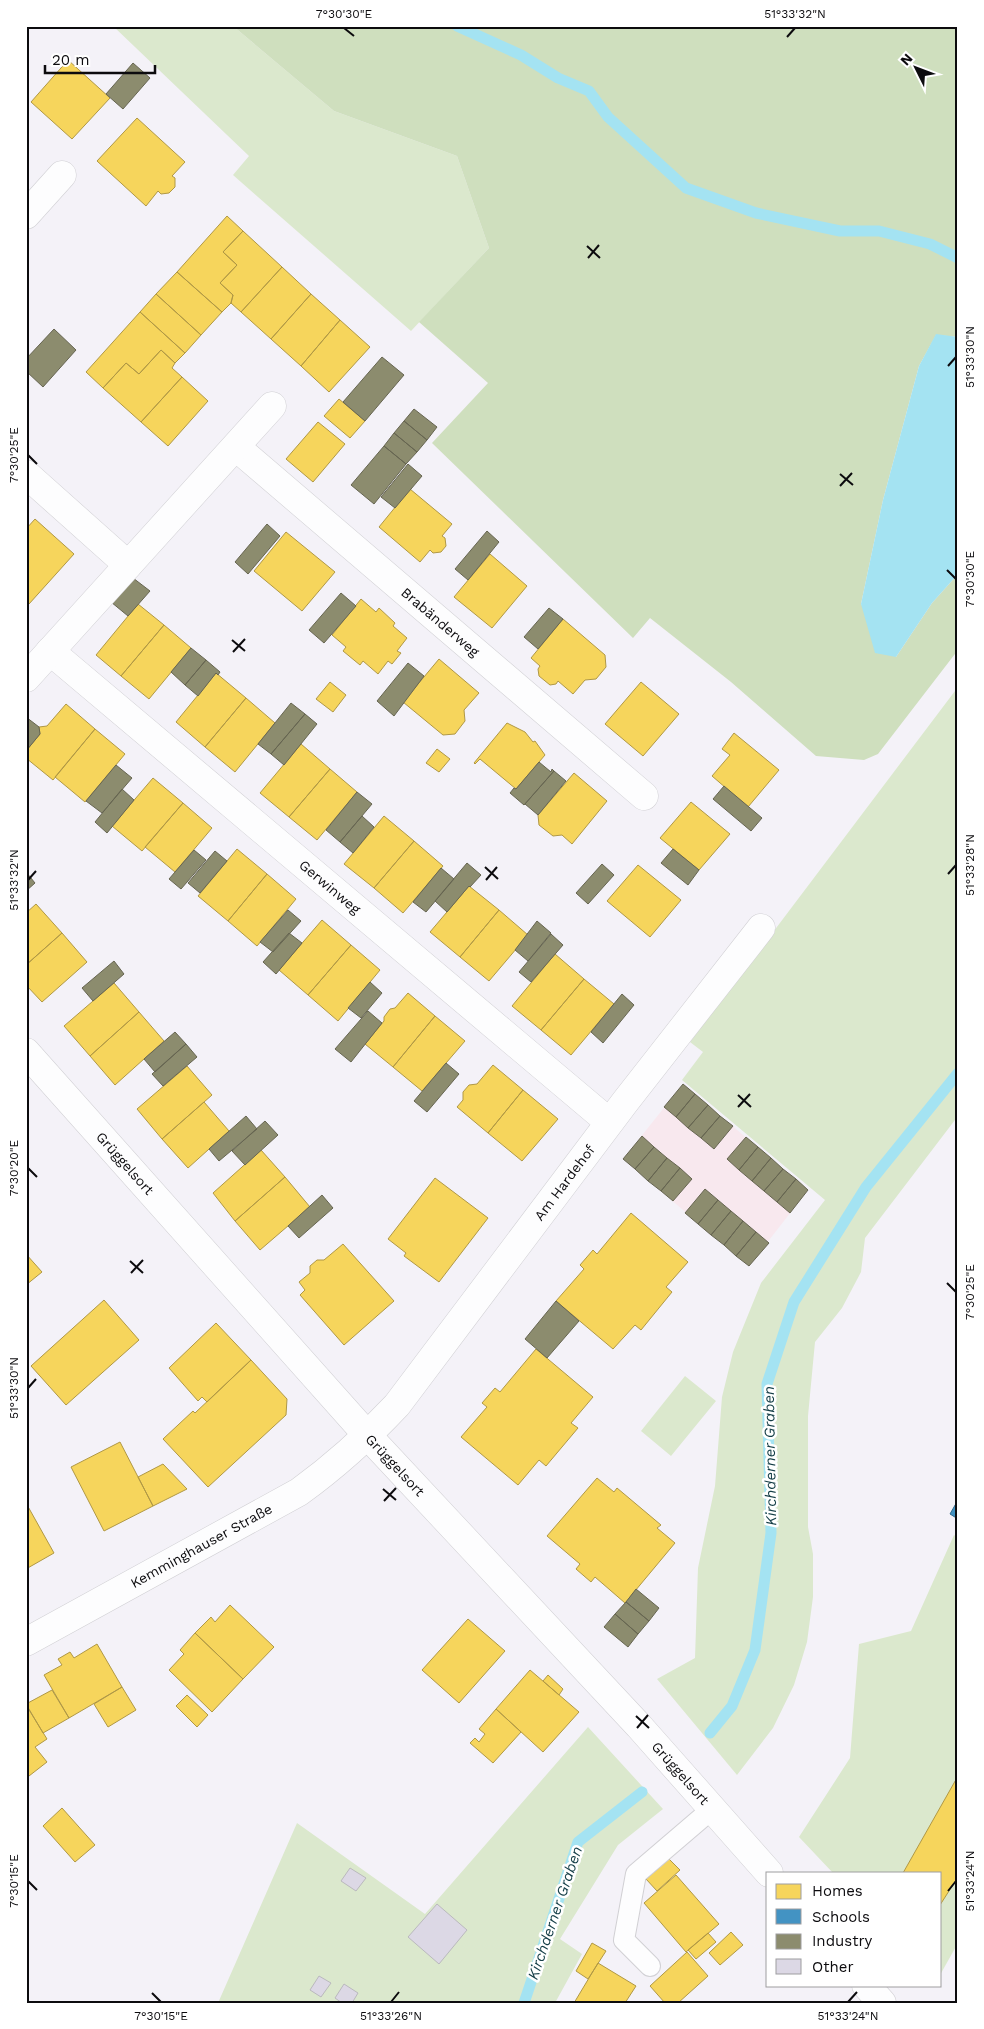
<svg xmlns="http://www.w3.org/2000/svg" width="984" height="2029" font-family="'Work Sans',sans-serif">
  <style>
    .industrial { fill: #f8e8ee }
    .green { fill: #dbe8cd }
    .forest { fill: #cfdfbe }
    .water { fill: #a4e3f2 }
    .homes { fill: #f6d55c; stroke: #b09845 }
    .schools { fill: #4393c3; stroke: #326a8d }
    .industry { fill: #8c8c6e; stroke: #666551 }
    .lines { fill: none; stroke-linecap: round; stroke-linejoin: round }
    .stream { stroke: #a4e3f2; stroke-width: 11 }
    .building { fill: #dcd8e5; stroke: #bab9bd }
    .lane-casing { stroke: #d1d0d4; stroke-width: 22 }
    .street-casing { stroke: #d1d0d4; stroke-width: 29 }
    .lane { stroke: #fdfdfe; stroke-width: 20 }
    .street { stroke: #fdfdfe; stroke-width: 28 }
    .ticks { fill: none; stroke: #0c0b0e; stroke-width: 2 }
    .labels { text-anchor: middle; stroke-width: 5; stroke-linejoin: round; paint-order: stroke }
    .street-label { font-size: 14px; fill: #0c0b0e; stroke: #fff }
    .water-label { font-size: 15px; font-style: italic; fill: #133d46; stroke: #fff }
    .neatline { fill: none; stroke: #0c0b0e; stroke-width: 2 }
    .ticks-label { font-size: 12px; text-anchor: middle; fill: #0c0b0e }
  </style>
  <rect width="100%" height="100%" fill="#f4f2f8"/>
  <!-- industrial -->
  <path class="industrial" d="M683 1084 808 1190 749 1266 623 1159Z"/>
  <!-- green -->
  <path class="green" d="M113 26H233L334 111 457 156 489 248 411 331 233 175 249 156Z
    M958 687V1116L865 1238 861 1272 842 1308 815 1342 808 1416V1527L813 1554V1597L807 1642 794 1685 773 1728 737 1775 657 1679 695 1658 698 1568 715 1486 722 1397 733 1352 761 1283 825 1200 682 1080 703 1052 690 1042Z
    M685 1376 716 1401 671 1456 641 1431Z
    M954 1535 958 1538V1943L940 1975V1873H833L799 1837 850 1758 859 1644 911 1631Z
    M588 1727 663 1809 618 1845 560 1939 582 1954 555 2003H218L297 1823 425 1914Z"/>
  <!-- forest -->
  <path class="forest" d="M233 26H958V337L936 335 919 366 883 500 861 604 896 657 932 603 958 574V650L878 754 864 760 816 756 731 682 650 618 633 638 432 443 488 383 419 322 489 248 457 156 334 111Z"/>
  <!-- water -->
  <path class="water" d="M936 334 958 337V574L932 603 896 657 875 653 861 604 883 500 919 366Z"/>
  <!-- homes -->
  <path class="homes" d="M68 60 110 98 72 139 31 102Z
    M137 118 185 162 172 176 175 178V187L169 193 161 194 158 191 146 206 97 161Z
    M227 216 243 231 223 252 237 265 220 283 233 295 231 303 222 312 177 272Z
    M243 231 282 267 241 312 231 303 233 295 220 283 237 265 223 252Z
    M282 267 311 294 271 339 241 312Z
    M177 272 222 312 201 335 156 294Z
    M156 294 201 335 185 353 140 312Z
    M311 294 340 320 301 366 271 339Z
    M140 312 185 353 175 363 161 350 139 374 126 363 103 388 86 372Z
    M340 320 370 347 329 392 301 366Z
    M161 350 175 363 172 368 182 377 141 422 103 388 126 363 139 374Z
    M182 377 208 401 168 446 141 422Z
    M339 399 365 421 350 438 324 416Z
    M318 422 345 444 313 482 286 459Z
    M410 489 452 524 442 536 445 538 446 546 441 552 433 553 430 550 420 562 379 527Z
    M35 519 74 554 29 604 26 601V529Z
    M286 532 335 572 302 611 254 571Z
    M490 554 527 586 492 628 454 597Z
    M361 599 376 612 379 608 395 623 393 626 407 638 397 651 401 653 392 664 388 661 378 674 363 661 360 665 343 651 346 647 332 635Z
    M138 604 164 625 121 676 96 655Z
    M563 619 605 655 606 667 596 679 585 680 573 694 558 681 556 684 550 685 539 676 538 669 540 666 531 658Z
    M164 625 191 648 149 699 121 676Z
    M439 659 479 693 464 710 465 721 455 734 443 735 403 702Z
    M216 673 246 698 205 747 176 722Z
    M330 682 346 695 333 712 316 699Z
    M641 682 679 714 643 756 605 724Z
    M246 698 275 723 235 772 205 747Z
    M66 704 95 729 53 780 26 758V751L40 734 39 727 47 726Z
    M507 723 525 732 533 742 535 741 545 755 516 789 480 759 475 764 474 763Z
    M95 729 125 754 85 802 55 777Z
    M734 733 779 770 748 807 712 776 730 755 722 749Z
    M301 744 330 769 289 817 260 793Z
    M437 749 450 759 439 772 426 763Z
    M330 769 357 792 317 840 289 817Z
    M574 773 607 801 572 844 562 835 553 836 539 825 538 815Z
    M153 778 183 803 142 851 112 826Z
    M691 802 730 834 699 870 660 838Z
    M183 803 212 828 175 872 145 847Z
    M384 816 414 841 374 888 344 864Z
    M414 841 443 866 403 913 374 888Z
    M237 849 267 874 228 921 198 896Z
    M638 865 681 900 650 937 607 901Z
    M267 874 296 899 257 946 228 921Z
    M469 886 499 910 460 957 430 932Z
    M36 904 62 933 26 965V913Z
    M499 910 528 935 489 981 460 957Z
    M322 920 351 945 308 995 279 970Z
    M62 933 87 962 42 1002 26 985V965Z
    M351 945 380 970 338 1021 308 995Z
    M555 954 584 979 541 1030 512 1006Z
    M584 979 614 1004 571 1055 541 1030Z
    M114 983 139 1012 90 1056 64 1026Z
    M408 993 435 1016 393 1067 365 1044 384 1021V1017L390 1009 395 1008Z
    M139 1012 164 1041 115 1085 90 1056Z
    M435 1016 465 1041 422 1091 393 1067Z
    M493 1065 523 1090 488 1133 457 1107 463 1100V1092L469 1085 477 1084Z
    M187 1066 212 1095 162 1139 137 1109Z
    M523 1090 558 1119 522 1161 488 1133Z
    M204 1102 229 1131 188 1168 162 1139Z
    M261 1150 285 1177 235 1221 213 1193Z
    M285 1177 310 1207 260 1250 235 1221Z
    M435 1178 488 1218 439 1282 404 1256 406 1253 388 1239Z
    M631 1213 688 1262 666 1287 672 1292 641 1330 635 1325 613 1349 556 1301 584 1269 580 1265 593 1250 597 1254Z
    M343 1244 394 1301 344 1345 300 1295 305 1290 299 1282 310 1273V1266L317 1260H324Z
    M26 1254 42 1272 26 1285Z
    M104 1300 139 1340 66 1405 31 1366Z
    M216 1323 251 1360 207 1402 202 1397 198 1401 169 1368Z
    M536 1349 593 1397 571 1423 578 1428 546 1466 539 1460 518 1485 461 1437 487 1407 482 1403 495 1388 500 1392Z
    M251 1360 287 1399 286 1415 208 1487 163 1439 193 1411 195 1413Z
    M120 1442 153 1506 104 1531 71 1467Z
    M163 1464 187 1489 153 1506 138 1477Z
    M597 1478 614 1492 617 1488 661 1525 657 1528 675 1543 625 1603 595 1577 591 1582 576 1569 580 1564 547 1536Z
    M26 1503 54 1553 26 1569Z
    M230 1605 274 1647 243 1679 195 1633 211 1617 215 1622Z
    M468 1619 505 1651 459 1703 422 1670Z
    M195 1633 243 1679 212 1712 169 1670 184 1654 180 1650Z
    M97 1644 122 1687 69 1718 44 1675 62 1665 58 1659 70 1652 74 1658Z
    M530 1670 579 1712 543 1752 496 1709Z
    M548 1675 563 1689 559 1695 543 1681Z
    M122 1687 136 1710 108 1727 94 1704Z
    M52 1690 69 1718 43 1733 26 1704Z
    M187 1695 208 1715 197 1727 176 1706Z
    M26 1705 47 1739 35 1747 47 1762 29 1776 26 1772Z
    M496 1709 521 1732 493 1763 470 1743 475 1738 479 1742 485 1734 479 1729Z
    M958 1776V1877L940 1905V1873H903Z
    M62 1808 95 1845 75 1862 43 1826Z
    M669 1859 680 1870 657 1891 646 1879Z
    M676 1875 719 1924 686 1952 644 1903Z
    M731 1932 743 1945 720 1965 709 1953Z
    M708 1933 716 1942 696 1959 688 1950Z
    M592 1943 606 1951 588 1979 576 1971Z
    M687 1952 708 1976 678 2003H665L650 1986Z
    M598 1963 636 1986 625 2003H574Z"/>
  <!-- schools -->
  <path class="schools" d="M958 1500V1519L950 1514Z"/>
  <!-- industry -->
  <path class="industry" d="M133 63 150 78 123 109 106 94Z
    M54 329 76 350 43 387 26 371V359Z
    M382 357 404 375 365 421 343 402Z
    M414 409 437 427 427 440 404 421Z
    M404 421 427 440 417 452 394 433Z
    M394 433 417 452 406 464 384 446Z
    M384 446 406 464 374 504 351 485Z
    M408 464 422 476 395 508 381 497Z
    M267 524 280 536 248 574 235 562Z
    M487 531 499 542 468 580 455 569Z
    M133 578 150 591 128 616 111 602Z
    M341 593 356 606 324 643 309 630Z
    M549 608 563 619 538 649 524 637Z
    M191 648 206 660 185 685 171 672Z
    M206 660 220 672 218 675 216 673 198 696 185 685Z
    M408 663 424 676 394 716 377 701Z
    M291 703 305 714 271 754 258 744Z
    M305 714 317 724 284 765 271 754Z
    M26 717 39 727 40 734 26 751Z
    M539 762 551 772 552 769 554 771 524 805 510 793 514 788 516 789Z
    M116 765 132 778 102 813 86 801Z
    M554 771 566 781 538 815 525 804Z
    M724 786 762 818 751 831 713 799Z
    M122 789 134 800 107 833 95 822Z
    M357 792 372 804 340 842 326 830Z
    M362 816 374 827 353 853 340 842Z
    M673 849 699 870 688 885 661 863Z
    M194 850 206 860 181 889 169 879Z
    M215 851 227 861 200 893 188 883Z
    M467 863 481 875 470 887 469 886 447 912 435 901Z
    M602 864 614 875 588 904 576 893Z
    M441 868 454 879 426 912 413 902Z
    M26 872 35 883 26 891Z
    M288 910 301 921 273 952 260 942Z
    M537 921 551 933 528 961 515 950Z
    M289 933 302 943 276 974 263 962Z
    M551 934 563 945 531 982 519 972Z
    M114 961 124 974 93 1001 82 988Z
    M370 982 382 993 361 1018 348 1008Z
    M622 994 634 1005 603 1043 591 1032Z
    M368 1011 382 1023 351 1062 335 1049Z
    M175 1032 186 1044 155 1072 144 1059Z
    M186 1044 197 1057 163 1086 152 1074Z
    M446 1063 459 1074 427 1112 414 1101Z
    M683 1084 695 1094 676 1117 664 1107Z
    M695 1094 708 1105 688 1128 676 1117Z
    M708 1105 720 1116 701 1138 688 1128Z
    M246 1116 257 1129 219 1161 209 1149Z
    M720 1116 733 1126 714 1149 701 1138Z
    M265 1121 278 1135 245 1165 232 1151Z
    M642 1136 654 1147 635 1169 623 1159Z
    M746 1137 758 1147 739 1170 727 1159Z
    M654 1147 667 1158 648 1181 635 1169Z
    M758 1147 771 1158 752 1181 739 1170Z
    M667 1158 680 1168 661 1191 648 1181Z
    M771 1158 783 1169 764 1191 752 1181Z
    M680 1168 692 1179 673 1201 661 1191Z
    M783 1169 796 1179 777 1202 764 1191Z
    M796 1179 808 1190 790 1213 777 1202Z
    M705 1189 718 1200 698 1224 685 1213Z
    M322 1195 333 1208 299 1238 288 1226Z
    M718 1200 731 1211 711 1235 698 1224Z
    M731 1211 743 1221 724 1245 711 1235Z
    M743 1221 756 1232 736 1256 724 1245Z
    M756 1232 769 1243 749 1266 736 1256Z
    M556 1301 579 1321 547 1358 525 1339Z
    M636 1589 659 1608 649 1621 626 1602Z
    M626 1602 649 1621 638 1634 615 1614Z
    M615 1614 638 1634 628 1647 604 1627Z"/>
  <g class="lines">
    <!-- stream -->
    <path class="stream" d="M457 26 521 55 558 78 589 91 608 117 686 188 756 213 840 231H879L930 244 958 258
      M710 1733 732 1706 755 1650 771 1533 767 1384 794 1302 866 1187 958 1073
      M524 2003 578 1842 642 1792"/>
  </g>
  <!-- building -->
  <path class="building" d="M350 1868 366 1878 356 1891 341 1881Z
    M437 1904 467 1930 439 1964 408 1937Z
    M319 1976 331 1983 321 1997 310 1990Z
    M344 1984 358 1993 352 2003H342L335 1998Z"/>
  <g class="lines">
    <!-- lane casing -->
    <g class="lane-casing">
      <path id="lane" d="M650 1966 624 1940 636 1874 712 1809"/>
    </g>
    <!-- street casing -->
    <g class="street-casing">
      <g id="street">
        <path d="M26 215 62 175"/>
        <path id="s1" d="M236 447 644 796"/>
        <path d="M26 474 128 565"/>
        <path id="s2" d="M50 651 609 1122"/>
        <path d="M26 678 272 406"/>
        <path id="s3" d="M26 1052 368 1436 639 1726 769 1873"/>
        <path id="s4" d="M26 1642 299 1492C335 1466 366 1438 397 1405L625 1102 761 928"/>
        <path d="M866 1985 882 2003"/>
      </g>
    </g>
    <!-- lane -->
    <use href="#lane" class="lane"/>
    <!-- street -->
    <use href="#street" class="street"/>
  </g>
  <!-- ticks -->
  <path class="ticks" d="M344 28 354 36M787 37 795 28M587 246 600 258M588 258 599 245M948 366 956 357M28 455 37 464M840 474 853 485M840 486 852 473M947 570 956 579M232 640 245 651M233 652 245 639M485 867 498 879M948 874 956 865M28 880 36 871M486 880 497 867M738 1095 751 1107M738 1107 750 1094M28 1168 37 1177M130 1261 143 1273M131 1273 143 1260M947 1283 956 1292M28 1388 36 1379M383 1489 396 1500M384 1501 396 1488M636 1716 649 1728M637 1728 648 1715M28 1881 37 1890M948 1891 956 1881M152 1993 161 2002M391 2002 399 1992M848 2002 857 1992"/>
  <g class="labels">
    <!-- street labels -->
    <g class="street-label">
      <text dy="5" stroke="none"><textPath href="#s1" startOffset="269">Brabänderweg</textPath></text>
      <text dy="5" stroke="none"><textPath href="#s2" startOffset="366">Gerwinweg</textPath></text>
      <text dy="5" stroke="none"><textPath href="#s3" startOffset="149">Grüggelsort</textPath></text>
      <text dy="5" stroke="none"><textPath href="#s4" startOffset="721">Am Hardehof</textPath></text>
      <text dy="5" stroke="none"><textPath href="#s3" startOffset="554">Grüggelsort</textPath></text>
      <text dy="5" stroke="none"><textPath href="#s4" startOffset="200">Kemminghauser Straße</textPath></text>
      <text dy="5" stroke="none"><textPath href="#s3" startOffset="974">Grüggelsort</textPath></text>
    </g>
    <!-- water labels -->
    <g class="water-label">
      <text transform="translate(770 1456) rotate(-91)" y="5">Kirchderner Graben</text>
      <text transform="translate(555 1913) rotate(-71)" y="5">Kirchderner Graben</text>
    </g>
  </g>
  <!-- border -->
  <rect width="984" height="2029" fill="none" stroke="#ffffff" stroke-width="55"/>
  <!-- legend -->
  <rect x="766" y="1872" width="175" height="115" fill="#ffffff" stroke="#9e9d9f"/>
  <rect x="776" y="1884" width="25" height="15" fill="#f6d55c" stroke="#9e9d9f"/>
  <text x="812" y="1896" font-size="15" fill="#0c0b0e">Homes</text>
  <rect x="776" y="1909" width="25" height="15" fill="#4393c3" stroke="#9e9d9f"/>
  <text x="812" y="1922" font-size="15" fill="#0c0b0e">Schools</text>
  <rect x="776" y="1934" width="25" height="15" fill="#8c8c6e" stroke="#9e9d9f"/>
  <text x="812" y="1946" font-size="15" fill="#0c0b0e">Industry</text>
  <rect x="776" y="1959" width="25" height="15" fill="#dcd8e5" stroke="#9e9d9f"/>
  <text x="812" y="1972" font-size="15" fill="#0c0b0e">Other</text>
  <!-- north arrow -->
  <g transform="translate(916 68) rotate(312)" stroke="#ffffff" stroke-width="4" paint-order="stroke">
  <path d="M0-4L9 19L0 12L-9 19Z" fill="#0c0b0e"/>
  <text y="-8" font-size="14" font-weight="bold" text-anchor="middle" fill="#0c0b0e">N</text>
  </g>
  <!-- scale -->
  <path d="M45 65v8h110v-8" fill="none" stroke="#0c0b0e" stroke-width="2.5"/>
  <text x="52" y="65" font-size="15" fill="#0c0b0e" stroke="#ffffff" stroke-width="4" paint-order="stroke">20 m</text>
  <rect x="28" y="28" width="928" height="1974" class="neatline"/>
  <g class="ticks-label">
    <text x="344" y="18">7°30'30"E</text>
    <text x="795" y="18">51°33'32"N</text>
    <text transform="translate(970 357) rotate(-90)" y="4">51°33'30"N</text>
    <text transform="translate(14 455) rotate(-90)" y="4">7°30'25"E</text>
    <text transform="translate(970 579) rotate(-90)" y="4">7°30'30"E</text>
    <text transform="translate(970 865) rotate(-90)" y="4">51°33'28"N</text>
    <text transform="translate(14 880) rotate(-90)" y="4">51°33'32"N</text>
    <text transform="translate(14 1168) rotate(-90)" y="4">7°30'20"E</text>
    <text transform="translate(970 1292) rotate(-90)" y="4">7°30'25"E</text>
    <text transform="translate(14 1388) rotate(-90)" y="4">51°33'30"N</text>
    <text transform="translate(970 1881) rotate(-90)" y="4">51°33'24"N</text>
    <text transform="translate(14 1881) rotate(-90)" y="4">7°30'15"E</text>
    <text x="161" y="2020">7°30'15"E</text>
    <text x="391" y="2020">51°33'26"N</text>
    <text x="848" y="2020">51°33'24"N</text>
  </g>
</svg>
